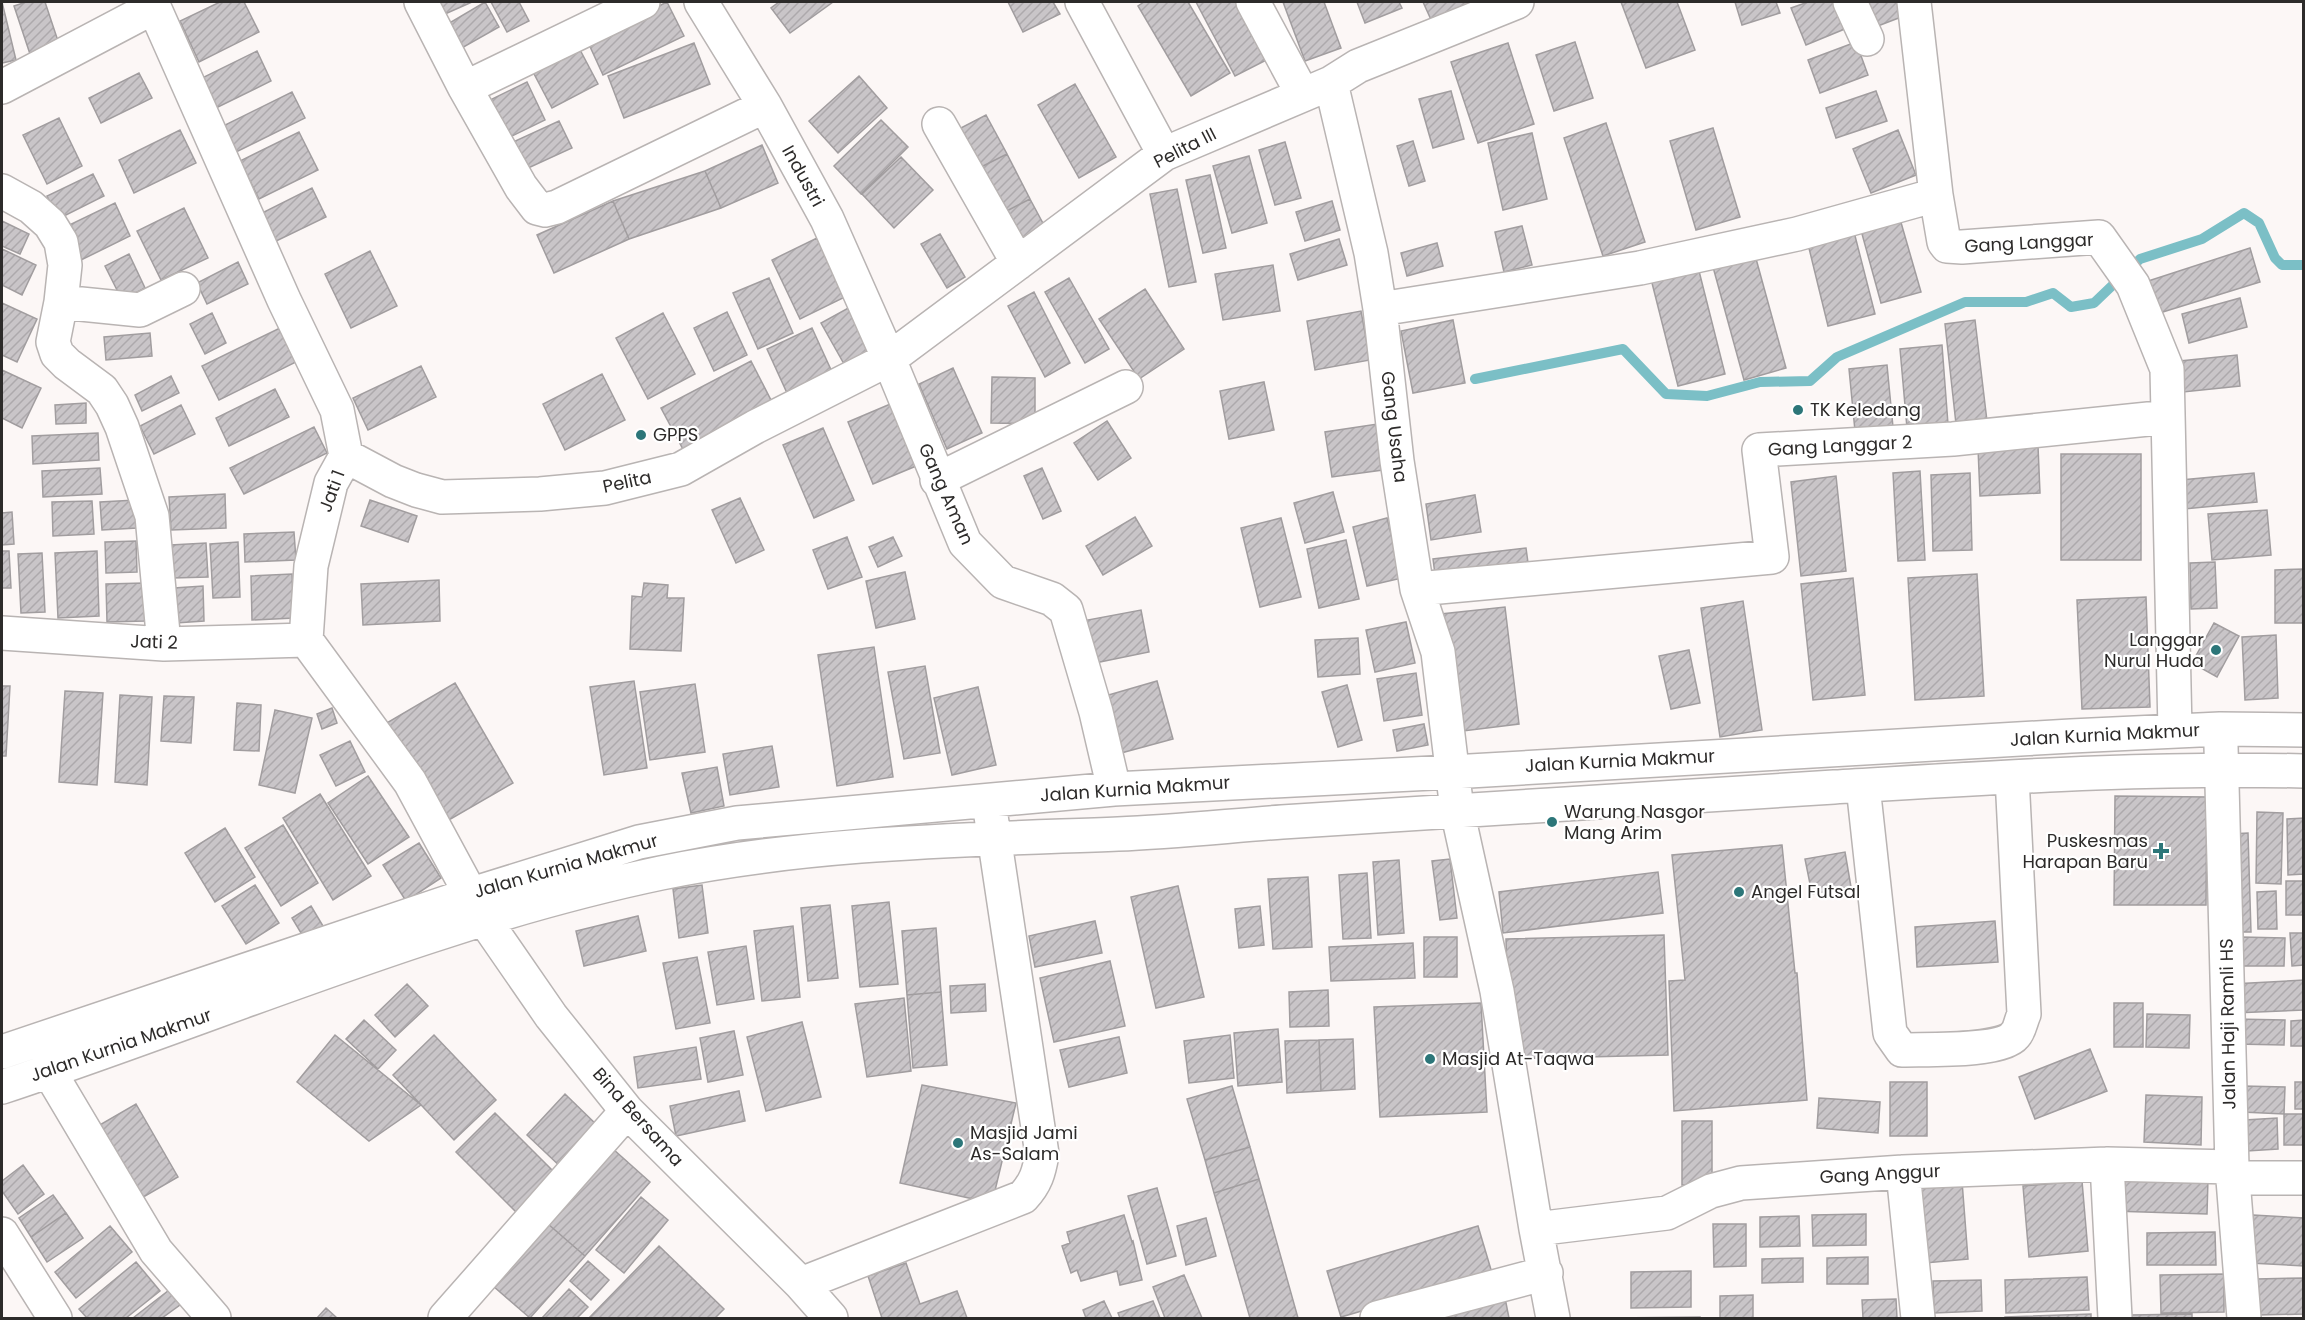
<svg xmlns="http://www.w3.org/2000/svg" width="2305" height="1320" font-family="Poppins,sans-serif">
  <style>
    .lines { fill: none; stroke-linecap: round; stroke-linejoin: round }
    .stream { stroke: #7bbfc6; stroke-width: 10 }
    .building { fill: url(#building-hatch); stroke: #a19d9f; stroke-width: 1.5 }
    .minor-casing { stroke: #b9b4b3; stroke-width: 36 }
    .minor { stroke: #fff; stroke-width: 33 }
    .poi-dot { fill: #2c7679; stroke: #fff; stroke-width: 2 }
    .labels { text-anchor: middle; stroke-width: 4.5; stroke-linejoin: round; paint-order: stroke }
    .street-label { font-size: 18px; fill: #2d2b2a; stroke: #fff }
    .poi-label { font-size: 18px; fill: #2d2b2a; stroke: #fff; text-anchor: start }
  </style>
  <defs>
    <pattern id="building-hatch" width="6" height="6" patternUnits="userSpaceOnUse" patternTransform="scale(1.5)"><rect width="6" height="6" fill="#c9c5c8"/><path d="M-1 1l2-2M0 6l6-6M5 7l2-2" fill="none" stroke="#ada9ac"/></pattern>
  </defs>
  <rect width="100%" height="100%" fill="#fcf7f6"/>
  <g class="lines">
    <!-- stream -->
    <path class="stream" d="M1475 379 1623 349 1666 394 1707 396 1760 382 1810 381 1837 357 1965 302H2026L2053 293 2071 307 2094 303 2140 259 2202 239 2244 213 2259 223 2275 258 2282 265H2304"/>
  </g>
  <!-- building -->
  <path class="building" d="M2 2 16 60 2 63Z
    M26 2H45L60 47 31 57 14 6Z
    M220 2H244L259 32 199 62 180 21Z
    M439 2H472L445 14Z
    M485 2 499 27 460 49 446 25Z
    M491 2H519L529 21 507 32Z
    M667 2 684 36 603 75 587 40Z
    M779 2H833L790 33 771 8Z
    M1008 2H1053L1060 14 1023 32Z
    M1144 2H1188L1230 73 1191 96 1138 6Z
    M1196 2H1251L1278 54 1235 76Z
    M1283 2H1324L1341 48 1305 61Z
    M1357 2H1399L1402 8 1365 23Z
    M1423 2H1472L1474 6 1433 24Z
    M1621 2H1677L1695 50 1646 68Z
    M1735 2H1776L1780 13 1742 25Z
    M1808 2H1842L1852 26 1806 45 1791 8Z
    M1859 2H1904L1909 14 1870 29Z
    M1575 42 1593 98 1554 111 1536 55Z
    M1856 42 1868 75 1820 93 1808 60Z
    M694 43 710 84 624 118 608 76Z
    M1508 43 1534 124 1478 143 1451 62Z
    M578 46 598 84 552 108 532 70Z
    M257 51 271 81 216 108 202 78Z
    M139 73 152 98 101 123 89 98Z
    M859 76 887 108 838 153 809 121Z
    M527 82 545 120 508 138 490 100Z
    M1075 84 1116 157 1079 178 1038 105Z
    M1451 91 1464 139 1433 148 1419 99Z
    M1876 91 1887 121 1836 138 1826 108Z
    M292 92 305 118 234 153 221 127Z
    M986 115 1007 154 973 171 953 132Z
    M59 118 82 166 47 184 23 135Z
    M881 120 908 147 861 194 834 166Z
    M559 121 572 148 526 169 513 142Z
    M1606 123 1645 242 1603 256 1564 138Z
    M1713 128 1740 217 1696 230 1670 141Z
    M180 130 196 163 134 193 119 160Z
    M1898 130 1916 175 1871 193 1853 149Z
    M299 132 318 170 259 199 240 161Z
    M1532 133 1547 199 1503 210 1488 143Z
    M1413 141 1425 181 1409 186 1397 146Z
    M1285 142 1301 198 1275 205 1259 150Z
    M762 145 778 183 721 208 705 171Z
    M1007 154 1030 199 997 216 973 171Z
    M1249 156 1267 223 1232 233 1213 166Z
    M901 157 933 190 894 228 862 194Z
    M705 171 721 208 629 239 613 201Z
    M93 174 104 196 58 219 47 196Z
    M1210 175 1226 248 1203 253 1186 180Z
    M312 188 326 217 270 244 256 216Z
    M1177 189 1196 282 1169 287 1150 194Z
    M1030 199 1046 229 1012 246 997 216Z
    M613 201 629 239 554 273 537 235Z
    M1332 201 1340 230 1305 241 1296 212Z
    M115 203 130 236 79 261 63 228Z
    M184 208 208 258 161 280 137 231Z
    M1898 212 1921 292 1881 303 1859 223Z
    M2 221 29 234 20 254 2 246Z
    M1522 226 1532 265 1504 272 1495 232Z
    M1853 228 1875 314 1828 326 1807 240Z
    M940 234 965 277 947 288 921 244Z
    M817 238 845 297 800 319 772 260Z
    M1339 239 1347 265 1298 280 1290 254Z
    M1437 243 1443 266 1407 276 1401 253Z
    M2250 248 2260 282 2153 315 2142 283Z
    M2 249 36 265 22 295 2 285Z
    M370 251 397 306 351 328 325 274Z
    M129 254 145 288 122 300 105 266Z
    M1755 255 1786 368 1744 380 1713 267Z
    M238 262 248 284 207 304 197 283Z
    M1273 265 1280 311 1223 320 1215 274Z
    M1698 267 1725 374 1678 386 1651 279Z
    M769 278 793 333 758 349 733 293Z
    M1069 278 1109 349 1085 363 1045 292Z
    M1145 289 1184 349 1139 379 1099 319Z
    M1034 292 1070 363 1045 377 1008 306Z
    M2240 298 2247 327 2189 343 2182 314Z
    M2 303 37 319 17 362 2 355Z
    M852 306 879 354 848 371 821 323Z
    M1361 311 1370 360 1315 370 1307 321Z
    M727 312 747 355 714 371 694 328Z
    M212 313 226 343 205 354 190 324Z
    M663 313 695 374 648 399 616 338Z
    M1453 320 1465 383 1413 393 1401 331Z
    M1975 320 1987 421 1956 424 1945 324Z
    M280 328 296 362 219 400 202 366Z
    M812 328 837 383 792 404 767 349Z
    M150 333 152 356 106 360 104 337Z
    M1942 345 1948 424 1907 428 1900 349Z
    M2237 355 2240 386 2183 392 2180 361Z
    M751 361 774 406 685 453 661 408Z
    M1887 365 1893 427 1855 431 1849 369Z
    M421 366 436 397 368 430 353 398Z
    M953 368 982 433 947 449 919 384Z
    M2 370 41 388 22 428 2 418Z
    M602 374 625 420 565 450 543 404Z
    M171 376 179 393 142 411 135 395Z
    M992 377 1035 378V424L991 423Z
    M1264 382 1274 430 1229 439 1220 391Z
    M275 389 289 417 229 446 216 418Z
    M895 402 921 464 873 484 848 422Z
    M86 403V423L56 424 55 405Z
    M181 405 195 434 154 454 140 426Z
    M1107 421 1131 458 1098 480 1074 443Z
    M1384 423 1390 469 1332 477 1325 432Z
    M314 427 327 453 244 494 230 468Z
    M823 428 854 500 814 518 783 445Z
    M98 433 99 460 33 464 32 436Z
    M2038 446 2040 493 1980 496 1978 448Z
    M2061 454H2141V560H2061Z
    M100 468 102 494 43 497 42 471Z
    M1042 468 1061 511 1043 519 1024 476Z
    M1920 471 1925 560 1898 561 1893 473Z
    M1970 473 1972 550 1933 551 1931 475Z
    M2254 473 2257 502 2184 509 2181 480Z
    M1836 476 1846 571 1801 576 1791 482Z
    M1333 492 1344 532 1305 543 1294 503Z
    M225 494 226 528 171 530 169 497Z
    M1475 495 1481 532 1431 540 1426 504Z
    M740 498 764 550 736 563 712 510Z
    M136 500 137 528 102 530 100 502Z
    M370 500 417 516 408 542 361 526Z
    M92 501 94 534 53 536 52 502Z
    M2267 510 2271 555 2212 560 2208 514Z
    M12 512 14 544 2 545V513Z
    M1135 517 1152 546 1103 575 1086 546Z
    M1281 518 1301 597 1260 607 1241 528Z
    M1387 518 1402 578 1367 586 1353 527Z
    M294 532 296 560 245 562 244 534Z
    M847 537 862 577 828 589 813 550Z
    M893 537 902 556 878 567 869 547Z
    M1346 540 1359 599 1319 608 1307 549Z
    M136 541 137 572 106 573 105 542Z
    M238 542 240 597 213 598 210 544Z
    M206 543 208 577 173 578 171 545Z
    M1526 548 1529 570 1436 582 1433 559Z
    M2 551H9L11 588H2Z
    M97 551 99 616 58 618 55 553Z
    M42 553 45 612 21 613 18 554Z
    M2215 562 2217 608 2191 609 2190 563Z
    M2304 569V623H2275V570Z
    M905 572 915 619 876 628 866 581Z
    M292 574 294 618 252 620 251 576Z
    M1977 574 1984 696 1915 700 1908 578Z
    M1853 578 1865 695 1813 700 1801 584Z
    M439 580 440 621 363 625 361 584Z
    M144 583 145 621 107 622 106 584Z
    M644 583 668 585 667 598H684L681 651 630 649 632 596 642 597Z
    M203 586 204 621 176 623 174 588Z
    M2146 597 2150 707 2082 709 2077 600Z
    M1743 601 1762 730 1720 737 1701 608Z
    M1505 607 1519 724 1455 732 1441 614Z
    M1141 610 1149 652 1085 665 1077 622Z
    M1406 622 1415 663 1375 672 1366 630Z
    M2214 623 2239 636 2217 677 2192 663Z
    M2276 635 2278 698 2245 700 2242 637Z
    M1358 638 1360 674 1318 677 1315 640Z
    M874 647 893 777 837 786 818 655Z
    M1689 650 1700 703 1671 709 1659 656Z
    M925 666 940 753 904 759 888 672Z
    M1416 673 1422 715 1384 721 1377 679Z
    M634 681 647 768 604 775 590 687Z
    M1157 681 1173 739 1121 753 1105 696Z
    M455 683 513 783 442 824 385 724Z
    M695 684 705 752 650 760 640 692Z
    M1347 685 1362 740 1338 747 1322 692Z
    M2 686H10L6 756H2Z
    M978 687 996 765 952 775 934 698Z
    M65 691 103 693 97 785 59 782Z
    M120 695 152 697 147 785 115 782Z
    M164 696 194 697 191 743 161 741Z
    M237 703 261 705 259 751 234 750Z
    M332 708 337 723 322 729 317 714Z
    M275 710 312 718 295 793 259 785Z
    M1424 724 1428 745 1397 751 1393 730Z
    M350 741 365 772 336 786 320 755Z
    M772 746 779 787 730 795 723 754Z
    M717 767 724 806 691 813 682 773Z
    M368 776 409 837 368 864 328 803Z
    M320 794 371 876 333 900 283 818Z
    M2115 796 2207 797 2206 905H2114Z
    M2257 812 2283 813 2281 884 2256 883Z
    M2304 818V874L2288 875 2287 819Z
    M283 825 318 883 281 906 245 848Z
    M225 828 255 877 215 902 185 853Z
    M2248 833 2251 932H2232L2230 834Z
    M419 843 441 878 406 901 383 865Z
    M1782 845 1795 973H1797L1807 1100 1674 1111 1669 981 1685 980 1672 855Z
    M1845 852 1851 887 1812 894 1805 859Z
    M1450 859 1457 918 1440 920 1432 861Z
    M1399 860 1404 933 1378 935 1373 862Z
    M1658 872 1663 913 1503 933 1499 892Z
    M1367 873 1371 938 1343 939 1339 875Z
    M1308 877 1312 947 1273 949 1268 879Z
    M2286 881H2304V915H2286Z
    M255 885 279 923 246 944 222 906Z
    M702 885 708 933 679 938 673 889Z
    M1178 886 1204 997 1156 1008 1131 897Z
    M2276 891 2277 929H2258L2257 892Z
    M889 902 898 984 860 987 852 906Z
    M830 905 838 978 808 981 801 908Z
    M311 906 326 931 307 943 292 918Z
    M1260 906 1264 945 1239 948 1235 909Z
    M638 916 646 951 584 966 576 931Z
    M1095 921 1102 953 1035 967 1029 936Z
    M1995 921 1998 962 1917 967 1915 927Z
    M793 926 800 997 762 1001 754 931Z
    M936 928 941 992 907 995 902 931Z
    M2290 933H2304V965L2292 966Z
    M1664 935 1668 1055 1509 1059 1506 939Z
    M1424 937H1457V977H1424Z
    M2241 937 2285 938 2284 966H2241Z
    M1413 943 1415 978 1331 981 1329 947Z
    M746 946 754 999 717 1005 708 952Z
    M697 957 710 1023 676 1029 663 963Z
    M1110 961 1125 1026 1054 1042 1040 978Z
    M2304 980V1010L2234 1013 2232 984Z
    M407 984 428 1006 395 1037 375 1015Z
    M985 984 986 1011 951 1013 950 986Z
    M1328 990 1329 1026 1290 1027 1289 992Z
    M941 992 947 1065 913 1068 907 995Z
    M904 998 911 1071 867 1077 855 1004Z
    M1481 1003 1487 1112 1380 1117 1374 1007Z
    M2114 1003H2143V1047H2114Z
    M2147 1014 2190 1015 2189 1048 2146 1047Z
    M2235 1019 2285 1020 2284 1045 2235 1044Z
    M364 1020 396 1050 378 1069 346 1039Z
    M2304 1020V1046H2291V1021Z
    M802 1022 821 1097 766 1111 747 1037Z
    M1278 1029 1282 1082 1238 1086 1234 1033Z
    M734 1031 743 1075 708 1082 700 1038Z
    M335 1035 421 1105 369 1141 297 1082Z
    M434 1035 496 1100 454 1140 393 1075Z
    M1230 1035 1234 1078 1189 1083 1184 1041Z
    M1119 1037 1127 1073 1069 1087 1060 1050Z
    M1353 1039 1355 1089 1321 1091 1319 1040Z
    M1319 1040 1321 1091 1287 1093 1285 1041Z
    M696 1047 701 1079 638 1088 634 1057Z
    M2090 1049 2107 1091 2035 1119 2019 1077Z
    M1890 1082H1927V1136H1890Z
    M2295 1082H2304V1109H2295Z
    M922 1085 1016 1103 992 1203 900 1183Z
    M1232 1086 1250 1147 1205 1160 1187 1099Z
    M2243 1086 2285 1087 2284 1114 2242 1112Z
    M739 1091 745 1121 676 1136 670 1106Z
    M565 1094 602 1130 564 1170 527 1135Z
    M2146 1095 2202 1097 2201 1145 2144 1142Z
    M1819 1098 1880 1102 1878 1133 1817 1128Z
    M136 1104 178 1177 133 1203 91 1130Z
    M495 1113 557 1175 518 1214 456 1152Z
    M2284 1114H2304V1145H2284Z
    M2277 1118 2278 1149 2247 1151 2245 1120Z
    M1682 1121H1712V1185H1682Z
    M1250 1147 1259 1179 1214 1193 1205 1160Z
    M613 1149 650 1182 585 1256 548 1224Z
    M23 1165 44 1194 18 1214 2 1191V1181Z
    M2114 1175 2208 1179 2207 1214 2112 1211Z
    M1259 1179 1298 1318H1250L1214 1193Z
    M1962 1181 1968 1259 1925 1263 1918 1184Z
    M2082 1181 2088 1251 2029 1257 2023 1186Z
    M1157 1188 1176 1256 1147 1264 1128 1196Z
    M53 1195 66 1213 31 1237 19 1218Z
    M641 1197 668 1220 624 1273 596 1250Z
    M66 1213 83 1238 47 1262 31 1237Z
    M1866 1214V1245L1813 1246 1812 1215Z
    M1124 1215 1132 1242 1133 1241 1142 1280 1120 1285 1117 1271 1081 1281 1077 1270 1071 1273 1062 1246 1070 1243 1067 1232Z
    M2253 1215 2304 1218V1266L2250 1263Z
    M1799 1216 1800 1246 1760 1247V1217Z
    M1206 1218 1216 1256 1186 1265 1177 1226Z
    M548 1224 585 1256 530 1318 493 1286Z
    M1713 1224H1746V1266L1714 1267Z
    M110 1226 132 1252 76 1298 55 1272Z
    M1478 1226 1492 1273 1341 1317 1327 1271Z
    M2215 1232 2216 1265H2147V1233Z
    M659 1246 724 1309 715 1318H589Z
    M1868 1257V1284H1827V1258Z
    M1803 1258V1282L1762 1283V1259Z
    M588 1261 609 1280 591 1300 570 1281Z
    M136 1262 160 1291 126 1318H87L79 1309Z
    M906 1263 920 1304 957 1291 967 1318H882L868 1276Z
    M1691 1271V1307L1631 1308V1272Z
    M2224 1274V1312L2161 1313 2160 1275Z
    M1184 1275 1202 1318H1165L1153 1287Z
    M2087 1277 2089 1310 2006 1313 2005 1280Z
    M2304 1278V1314L2257 1315 2256 1279Z
    M1981 1280 1982 1311 1934 1313 1933 1281Z
    M173 1287 184 1302 162 1318H133Z
    M569 1289 588 1307 577 1318H542Z
    M1753 1295V1318H1720V1296Z
    M1505 1298 1509 1318H1447L1445 1311Z
    M1896 1299 1897 1318H1863L1862 1300Z
    M1104 1301 1112 1318H1086L1083 1310Z
    M1153 1301 1160 1318H1120L1118 1313Z
    M326 1308 337 1318H317Z
    M2091 1314V1318H2005V1317Z
    M2192 1314V1318H2130V1315Z
    M1700 1317V1318H1612Z"/>
  <g class="lines">
    <!-- minor casing -->
    <g class="minor-casing">
      <path id="minor" d="M421 2 465 88 521 187 537 208 545 210 557 207 765 106
        M701 2 765 106 827 219 889 359 965 543 1003 582 1052 599 1066 610 1096 712 1114 789
        M1082 2 1164 154
        M1253 2 1303 95
        M1850 2 1867 39
        M1914 2 1936 195 1944 242 1947 246 1962 247 2099 237 2133 285 2167 369 2175 731
        M1331 83 1371 253 1380 309 1397 461 1417 589 1438 652 1457 810 1497 991 1536 1229 1553 1318
        M2 87 154 7 284 300 337 410 346 456 331 483 311 566 306 640 410 782 484 919 551 1016 627 1111 801 1284 831 1318
        M465 88 643 2
        M939 124 1018 263
        M2 191 31 207 50 224 61 242 65 265 61 302 53 342 57 354 67 364 102 390 112 405 122 427 152 516 164 644
        M61 302 140 310 183 289
        M1380 309 1640 268 1797 234 1936 195
        M346 456 393 481 416 490 442 497 540 494 605 488 681 469 755 427 889 359 1164 154 1331 83 1358 66 1517 2
        M937 480 1126 387
        M1417 589 1772 557 1759 450 1953 439 2168 417
        M2 633 164 644 306 640
        M2221 746 2232 1167 2244 1318
        M1863 786 1890 1033 1902 1050C1925 1049 2002 1052 2015 1035 2020 1030 2021 1020 2024 1014L2012 777
        M2 1052 472 894 639 842 737 823 1114 789 1452 772 2071 736 2220 729 2304 730
        M49 1071 156 1251 214 1318
        M2 1087C220 1015 436 920 661 873 811 842 965 840 1118 834 1172 832 1227 826 1282 822 1466 810 1650 799 1834 787 1990 778 2147 767 2304 771
        M2107 1164 2115 1318
        M1903 1172 1918 1318
        M2232 1178H2304
        M1536 1229 1667 1213 1711 1191 1741 1183 1903 1172 2107 1164 2232 1167
        M2 1234 55 1318
        M801 1284 1023 1197C1036 1183 1039 1172 1042 1154L991 816
        M445 1318 627 1111
        M1377 1318 1546 1273"/>
    </g>
    <!-- minor -->
    <use href="#minor" class="minor"/>
  </g>
  <!-- markers -->
  <g class="poi-dot">
    <circle cx="1798" cy="410" r="6"/>
    <circle cx="641" cy="435" r="6"/>
    <circle cx="2216" cy="650" r="6"/>
    <circle cx="1552" cy="822" r="6"/>
    <path d="M2158 842h6v6h6v6h-6v6h-6v-6h-6v-6h6z"/>
    <circle cx="1739" cy="892" r="6"/>
    <circle cx="1430" cy="1059" r="6"/>
    <circle cx="958" cy="1143" r="6"/>
  </g>
  <g class="labels">
    <!-- street labels -->
    <g class="street-label">
      <text transform="translate(1185 148) rotate(-27)" y="6">Pelita III</text>
      <text transform="translate(803 176) rotate(61)" y="6">Industri</text>
      <text transform="translate(2029 243) rotate(-3)" y="6">Gang Langgar</text>
      <text transform="translate(1394 427) rotate(83)" y="6">Gang Usaha</text>
      <text transform="translate(1840 446) rotate(-3)" y="6">Gang Langgar 2</text>
      <text transform="translate(627 482) rotate(-12)" y="6">Pelita</text>
      <text transform="translate(332 491) rotate(-70)" y="6">Jati 1</text>
      <text transform="translate(946 494) rotate(66)" y="6">Gang Aman</text>
      <text transform="translate(154 642) rotate(2)" y="6">Jati 2</text>
      <text transform="translate(2105 735) rotate(-3)" y="6">Jalan Kurnia Makmur</text>
      <text transform="translate(1620 761) rotate(-3)" y="6">Jalan Kurnia Makmur</text>
      <text transform="translate(1135 789) rotate(-4)" y="6">Jalan Kurnia Makmur</text>
      <text transform="translate(566 866) rotate(-16)" y="6">Jalan Kurnia Makmur</text>
      <text transform="translate(2228 1024) rotate(-91)" y="6">Jalan Haji Ramli HS</text>
      <text transform="translate(121 1045) rotate(-19)" y="6">Jalan Kurnia Makmur</text>
      <text transform="translate(638 1117) rotate(48)" y="6">Bina Bersama</text>
      <text transform="translate(1880 1174) rotate(-3)" y="6">Gang Anggur</text>
    </g>
    <!-- poi labels -->
    <g class="poi-label">
      <text x="1810" y="416">TK Keledang</text>
      <text x="653" y="441">GPPS</text>
      <text x="2204" y="646" text-anchor="end">Langgar<tspan x="2204" dy="21">Nurul Huda</tspan></text>
      <text x="1564" y="818">Warung Nasgor<tspan x="1564" dy="21">Mang Arim</tspan></text>
      <text x="2148" y="847" text-anchor="end">Puskesmas<tspan x="2148" dy="21">Harapan Baru</tspan></text>
      <text x="1751" y="898">Angel Futsal</text>
      <text x="1442" y="1065">Masjid At-Taqwa</text>
      <text x="970" y="1139">Masjid Jami<tspan x="970" dy="21">As-Salam</tspan></text>
    </g>
  </g>
  <!-- border -->
  <rect width="2305" height="1320" fill="none" stroke="#2d2b2a" stroke-width="6"/>
</svg>
